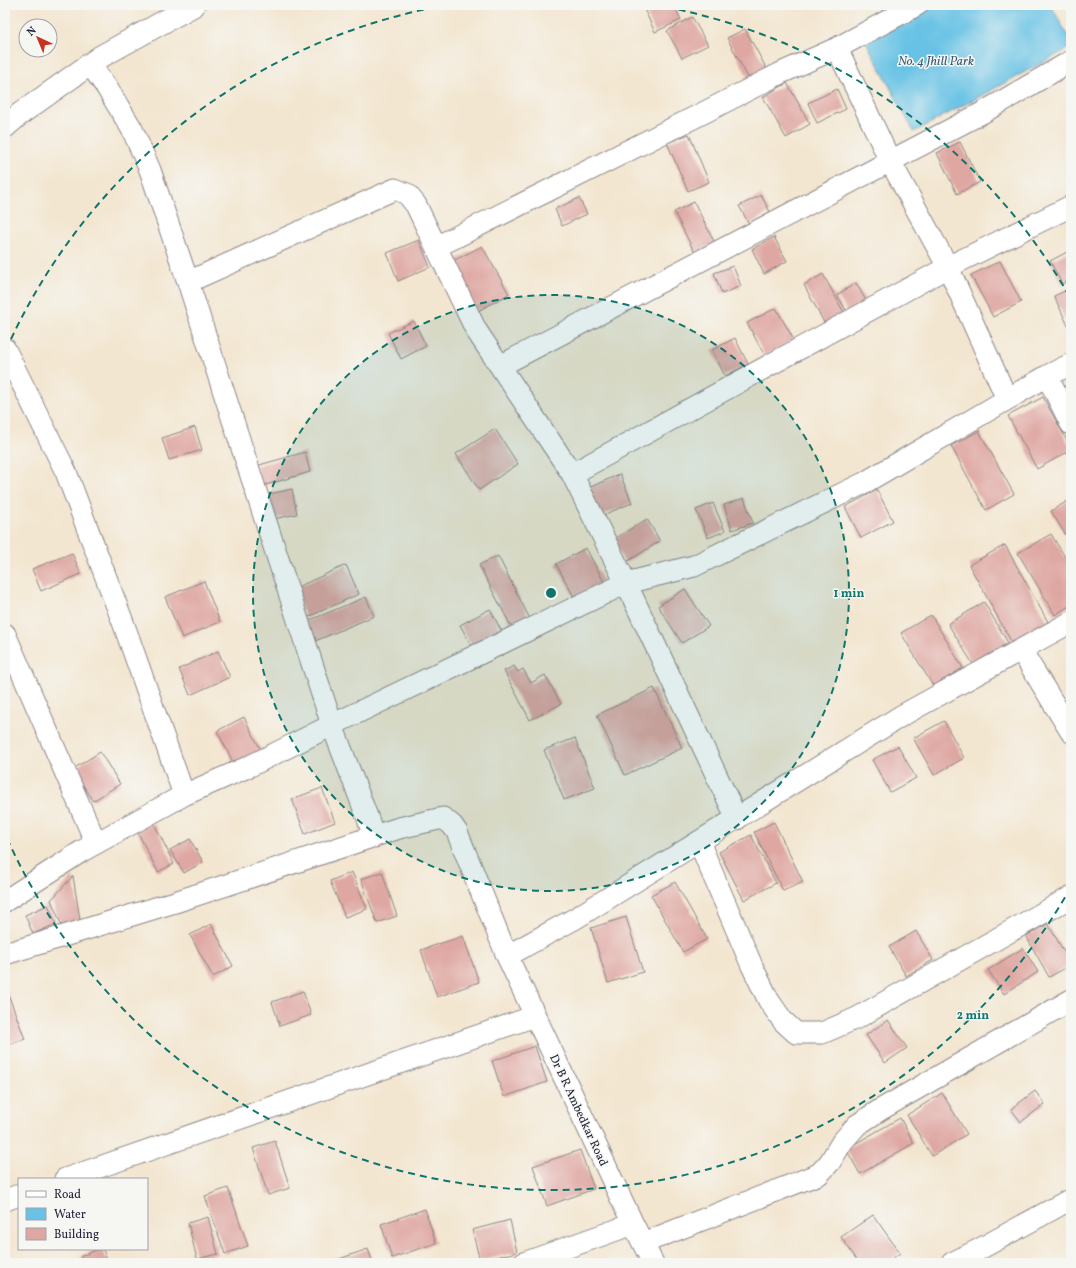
<svg xmlns="http://www.w3.org/2000/svg" width="1076" height="1268" font-family="Vollkorn,serif">
  <style>
    .water { fill: #67c2e5; stroke: #447290 }
    .building { fill: #dfa7a2 }
    .lines { fill: none; stroke-linecap: round; stroke-linejoin: round }
    .minor-casing { stroke: #8a8486; stroke-width: 23 }
    .tertiary-casing { stroke: #8a8486; stroke-width: 24 }
    .minor { stroke: #fff; stroke-width: 21 }
    .tertiary { stroke: #fff; stroke-width: 22 }
    .ring { fill: none; stroke: #0f766e; stroke-width: 2; stroke-dasharray: 7 5 }
    .labels { text-anchor: middle; stroke-width: 3; stroke-linejoin: round; paint-order: stroke }
    .street-label { font-size: 12px; fill: #22223b; stroke: #f6f6f2 }
    .water-label { font-size: 13px; font-style: italic; fill: #3a5a76; stroke: #f6f6f2 }
    .centre { fill: #0f766e; stroke: #f6f6f2; stroke-width: 2 }
    .ring-label { font-size: 12px; text-anchor: middle; font-weight: bold; fill: #0f766e; stroke: #f6f6f2; stroke-width: 3; stroke-linejoin: round; paint-order: stroke }
  </style>
  <rect width="100%" height="100%" fill="#f6f6f2"/>
  <filter id="ink" filterUnits="userSpaceOnUse"><feTurbulence type="fractalNoise" baseFrequency=".025" numOctaves="2"/><feDisplacementMap in="SourceGraphic" scale="8" xChannelSelector="R" yChannelSelector="G"/><feConvolveMatrix kernelMatrix="1 2 1 2 8 2 1 2 1" color-interpolation-filters="sRGB"/></filter>
  <filter id="wash" filterUnits="userSpaceOnUse"><feTurbulence type="fractalNoise" baseFrequency=".012" numOctaves="4" result="noise"/><feDisplacementMap in="SourceGraphic" scale="16" xChannelSelector="R" yChannelSelector="G"/><feGaussianBlur stdDeviation="0.9" result="paint"/><feColorMatrix in="noise" values="0 0 0 0 0 0 0 0 0 0 0 0 0 0 0 0 0 1.4 0 .05"/><feComposite in="paint" operator="in"/></filter>
  <g filter="url(#wash)">
    <rect width="100%" height="100%" fill="#f3e6d0"/>
    <!-- water -->
    <path class="water" d="M925 5H1051L1071 42V47L914 132 864 38Z"/>
    <g id="blocks">
      <!-- building -->
      <path class="building" d="M642 5H674L681 20 655 32Z
        M692 17 708 45 682 58 667 31Z
        M745 29 770 75 752 85 727 38Z
        M787 83 810 124 786 138 763 97Z
        M837 89 846 109 817 123 808 103Z
        M689 134 709 182 688 191 667 143Z
        M960 142 980 182 957 194 937 153Z
        M761 195 770 212 749 224 739 206Z
        M579 198 587 214 562 226 555 209Z
        M694 202 715 243 695 253 674 212Z
        M774 237 787 261 764 274 752 249Z
        M419 240 430 267 398 281 387 253Z
        M482 246 509 294 478 311 451 262Z
        M1071 250V279L1062 284 1050 261Z
        M1000 261 1021 302 993 317 971 275Z
        M733 266 741 286 722 294 714 273Z
        M823 274 848 320 828 330 804 285Z
        M856 283 869 306 850 317 837 295Z
        M1071 288V332L1054 296Z
        M776 308 794 340 765 356 747 323Z
        M414 321 426 346 401 359 388 333Z
        M735 338 748 364 725 376 712 350Z
        M1071 385V401L1064 389Z
        M1043 397 1071 448V450L1037 469 1008 416Z
        M195 427 202 450 169 460 162 438Z
        M495 429 518 464 479 490 456 454Z
        M979 431 1014 494 986 510 951 446Z
        M305 452 310 472 262 486 256 466Z
        M620 474 632 503 598 517 586 489Z
        M292 489 297 514 269 520 265 495Z
        M877 490 893 521 861 538 845 507Z
        M744 498 753 523 732 530 724 505Z
        M1071 499V544L1051 511Z
        M713 503 725 531 708 538 696 510Z
        M647 519 660 541 625 563 612 540Z
        M1051 534 1071 567V605L1055 615 1018 553Z
        M1005 545 1048 622 1012 643 969 565Z
        M586 548 604 582 574 597 556 564Z
        M72 553 81 574 41 591 32 569Z
        M498 556 530 619 512 628 479 565Z
        M346 565 359 594 306 618 293 589Z
        M204 581 220 622 182 638 165 597Z
        M685 589 709 626 682 643 658 606Z
        M366 597 374 616 313 642 305 622Z
        M984 602 1008 643 973 664 948 624Z
        M490 609 503 634 474 650 460 625Z
        M931 615 963 668 933 686 901 633Z
        M218 651 230 677 190 695 179 669Z
        M514 666 518 672 523 669 531 683 545 675 561 704 530 720 504 671Z
        M654 688 682 748 625 775 597 715Z
        M244 717 261 750 234 764 217 731Z
        M944 721 964 758 934 775 913 738Z
        M575 738 595 788 564 800 544 750Z
        M898 746 916 778 890 792 872 760Z
        M100 752 120 784 93 801 73 769Z
        M322 788 335 822 305 834 292 799Z
        M774 822 803 882 783 891 754 832Z
        M154 823 174 864 158 872 137 831Z
        M751 835 776 883 744 900 719 852Z
        M190 839 203 862 184 873 170 850Z
        M352 872 367 909 345 917 330 881Z
        M382 872 397 916 377 923 361 879Z
        M73 876 80 920 62 926 51 900Z
        M675 882 707 939 683 952 651 895Z
        M48 905 56 924 33 934 25 915Z
        M626 917 643 972 608 983 591 928Z
        M211 924 233 966 213 977 190 935Z
        M1048 924 1071 964V965L1049 977 1026 936Z
        M916 931 933 960 906 976 889 947Z
        M463 936 479 982 437 997 421 950Z
        M1023 948 1038 972 1004 994 988 970Z
        M5 986 25 1039 5 1046Z
        M303 991 311 1015 280 1026 272 1002Z
        M888 1020 907 1048 885 1063 866 1035Z
        M535 1046 547 1082 504 1097 492 1061Z
        M1035 1091 1045 1104 1021 1122 1011 1109Z
        M942 1093 967 1134 932 1156 907 1115Z
        M900 1118 914 1143 860 1174 846 1149Z
        M275 1141 290 1188 268 1195 253 1148Z
        M580 1150 594 1189 547 1206 533 1166Z
        M228 1188 248 1246 225 1254 205 1196Z
        M425 1209 436 1243 392 1258 381 1224Z
        M873 1215 900 1253 886 1263H859L841 1237Z
        M208 1217 218 1254 197 1259 188 1223Z
        M510 1220 517 1252 480 1261 472 1230Z
        M99 1249H103L108 1263H83L81 1256Z
        M368 1249 373 1263H327Z"/>
    </g>
  </g>
  <g filter="url(#ink)">
    <use href="#blocks" fill-opacity="0" stroke="#8a8486" stroke-width="1"/>
    <g class="lines">
      <!-- minor casing -->
      <g class="minor-casing">
        <path id="minor" d="M837 48 890 161 948 267 1007 399
          M90 64 107 88 132 129 150 170 188 282
          M436 247 707 111 781 73 837 48 917 5
          M5 349 66 472 124 625 184 795
          M500 366 982 113 1071 61
          M1047 376 1071 424
          M572 474 906 290 948 267 1071 206
          M5 634 96 843
          M1021 650 1071 732
          M737 819 626 583 694 566 864 483 1047 376 1071 364
          M699 842 752 966 769 1001 783 1021 796 1033H822L857 1018 1071 897
          M5 901 82 851 184 795 250 766 332 725 188 282 395 189 407 194 416 205 476 330 572 474 626 583 332 725 368 819 374 837
          M5 954 175 902 399 828 443 818 452 825 457 832 507 956 633 1224 653 1263
          M507 956 576 918 901 716 1071 622
          M65 1179 535 1016
          M5 1200 19 1195
          M643 1243 819 1174 830 1162 842 1142 857 1125 880 1110 1071 1000
          M524 1263 633 1224
          M952 1263 978 1250 1071 1199"/>
      </g>
      <!-- tertiary casing -->
      <g class="tertiary-casing">
        <path id="tertiary" d="M5 127 20 114 100 57 194 5"/>
      </g>
      <!-- minor -->
      <use href="#minor" class="minor"/>
      <!-- tertiary -->
      <use href="#tertiary" class="tertiary"/>
    </g>
  </g>
  <!-- distance rings -->
  <circle cx="551" cy="593" r="298" fill="#0f766e" fill-opacity=".12"/>
  <g class="ring">
    <circle cx="551" cy="593" r="298"/>
    <path d="M1071 887A597 597 0 0 1 6 836M6 350A597 597 0 0 1 447 5M655 5A597 597 0 0 1 1071 299"/>
  </g>
  <g class="labels">
    <!-- street labels -->
    <g class="street-label">
      <text transform="translate(579 1110) rotate(65)" y="4">Dr B R Ambedkar Road</text>
    </g>
    <!-- water labels -->
    <g class="water-label">
      <text x="936" y="65">No. 4 Jhill Park</text>
    </g>
  </g>
  <circle cx="551" cy="593" r="6" class="centre"/>
  <g class="ring-label">
    <text x="849" y="597">1 min</text>
    <text x="973" y="1019">2 min</text>
  </g>
  <!-- margin -->
  <rect width="1076" height="1268" fill="none" stroke="#f6f6f2" stroke-width="20"/>
  <!-- legend -->
  <rect x="18" y="1178" width="130" height="72" fill="#f6f6f2" stroke="#a1a1a9"/>
  <rect x="26" y="1191" width="20" height="6" fill="#ffffff" stroke="#a1a1a9"/>
  <text x="54" y="1198" font-size="12" fill="#22223b">Road</text>
  <rect x="26" y="1208" width="20" height="12" fill="#67c2e5" stroke="#a1a1a9"/>
  <text x="54" y="1218" font-size="12" fill="#22223b">Water</text>
  <rect x="26" y="1228" width="20" height="12" fill="#dfa7a2" stroke="#a1a1a9"/>
  <text x="54" y="1238" font-size="12" fill="#22223b">Building</text>
  <!-- north arrow -->
  <g transform="translate(38 38) rotate(316)"><circle r="19" fill="#f6f6f2" stroke="#a1a1a9"/>
  <path d="M0-3L7 15L0 10L-7 15Z" fill="#c8321e"/>
  <text y="-6" font-size="11" font-weight="bold" text-anchor="middle" fill="#22223b">N</text>
  </g>
</svg>
